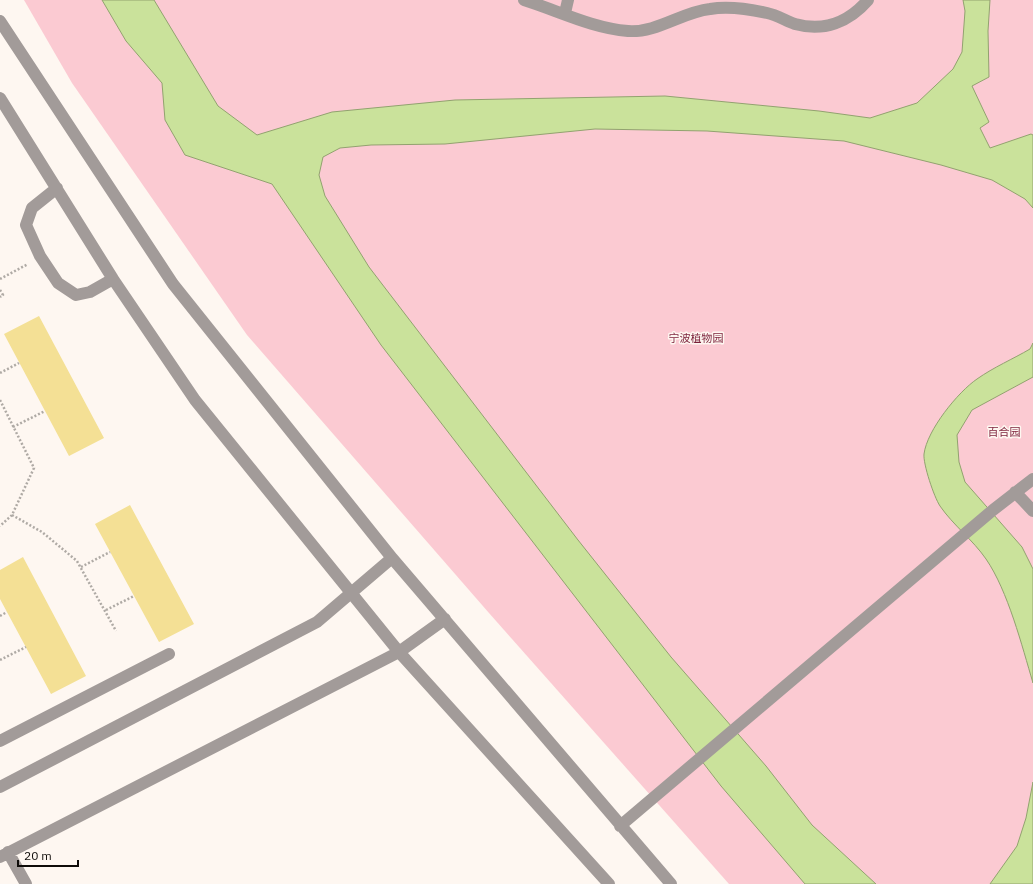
<svg xmlns="http://www.w3.org/2000/svg" width="1033" height="884" font-family="'IBM Plex Sans','Noto Sans SC',sans-serif">
  <style>
    .green { fill: #fbcad2 }
    .water { fill: #cae29b; stroke: #92a26f }
    .building { fill: #f4e095 }
    .lines { fill: none; stroke-linecap: round; stroke-linejoin: round }
    .path { stroke: #afaaa5; stroke-width: 2.5; stroke-dasharray: 2 2; stroke-linecap: butt }
    .minor { stroke: #a29b99; stroke-width: 12 }
    .labels { text-anchor: middle; stroke-width: 3; stroke-linejoin: round; paint-order: stroke }
    .park-label { font-size: 11px; fill: #7b1f39; stroke: #fef7f1 }
  </style>
  <rect width="100%" height="100%" fill="#fef7f1"/>
  <!-- green -->
  <path class="green" d="M24 0H1033V884H729L489 613 247 335 72 83Z"/>
  <!-- water -->
  <path class="water" d="M102 0H154L218 106 257 135 332 112 455 100 665 96 819 111 870 118 917 103 953 69 962 52 965 11 963 0H990L988 31 989 77 972 86 989 122 980 128 990 148 1031 134 1033 135V208L1025 199 992 180 941 165 844 141 707 131 595 129 445 144 371 145 340 148 323 157 319 175 325 196 369 267 578 540 671 657 766 766 812 825 876 884H805L721 786 381 345 272 184 185 155 165 120 162 83 126 41Z
    M1033 343V377L972 410 957 435 959 462 965 482 1022 547 1033 569V683C1022 646 1008 591 986 559 973 540 953 525 940 506 934 497 923 464 924 454 927 430 958 392 977 379 994 367 1013 359 1030 349Z
    M1033 782V884H990L1017 846 1026 818Z"/>
  <!-- building -->
  <path class="building" d="M39 316 104 438 69 456 4 334Z
    M130 505 194 624 159 642 95 524Z
    M23 557 86 676 51 694 0 599V570Z"/>
  <g class="lines">
    <!-- path -->
    <path class="path" d="M0 279 28 264
      M0 290 3 295 0 297
      M0 373 19 363
      M0 400 34 468 12 515 0 526
      M13 427 45 411
      M12 515 42 532 77 561 116 631
      M81 567 110 552
      M106 610 134 596
      M0 616 7 612
      M0 660 26 647"/>
    <!-- minor -->
    <path class="minor" d="M524 0C559 11 592 28 628 31 657 33 682 12 710 9 728 6 749 9 767 13 777 15 786 21 795 24 824 32 849 22 868 0
      M565 13 568 0
      M0 21 173 284 392 558 671 884
      M0 98 113 279 195 400 399 652 609 884
      M57 188 32 208 26 225 40 256 58 283 76 295 90 292 113 279
      M1015 492 1033 511
      M0 741 169 654
      M0 787 317 622 392 558
      M620 826 993 510 1033 479
      M8 852 26 884
      M0 857 399 652 445 619"/>
  </g>
  <g class="labels">
    <!-- park labels -->
    <g class="park-label">
      <text x="696" y="342">宁波植物园</text>
      <text x="1004" y="436">百合园</text>
    </g>
  </g>
  <!-- scale -->
  <path d="M18 860v6h60v-6" fill="none" stroke="#0f0c09" stroke-width="2"/>
  <text x="24" y="860" font-size="12" fill="#0f0c09" stroke="#fef7f1" stroke-width="3" paint-order="stroke">20 m</text>
</svg>
